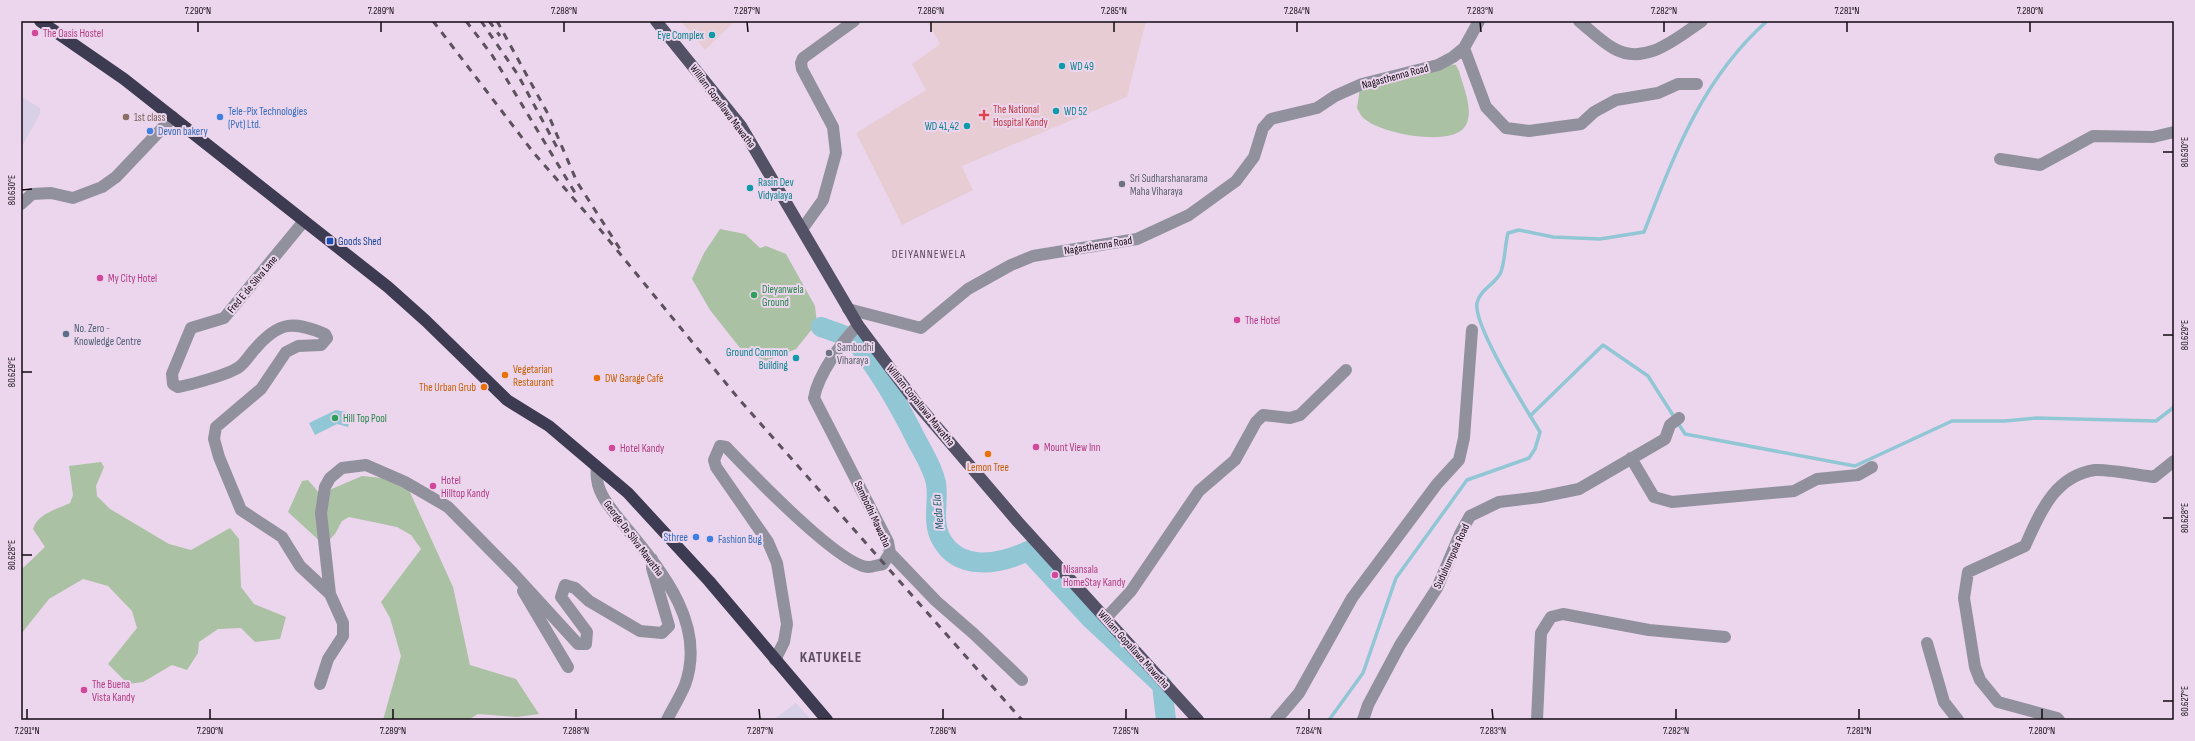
<svg xmlns="http://www.w3.org/2000/svg" width="2195" height="741" font-family="'Sofia Sans Condensed',sans-serif">
  <style>
    .education { fill: #d8d0e6 }
    .medical { fill: #e7cdd3 }
    .green { fill: #aac1a3 }
    .water { fill: #91c6d5 }
    .lines { fill: none; stroke-linecap: round; stroke-linejoin: round }
    .stream { stroke: #91c6d5; stroke-width: 3.5 }
    .river { stroke: #91c6d5; stroke-width: 20 }
    .minor { stroke: #91919d; stroke-width: 12 }
    .major { stroke: #525166; stroke-width: 12 }
    .highway { stroke: #3d3b52; stroke-width: 12 }
    .rail { stroke: #5d515e; stroke-width: 3; stroke-dasharray: 7 7; stroke-linecap: butt }
    .ticks { fill: none; stroke: #110a12; stroke-width: 1.5 }
    .hotel-dot { fill: #d1479c; stroke: #ecd6ed; stroke-width: 1.5 }
    .culture-dot { fill: #0f9aa8; stroke: #ecd6ed; stroke-width: 1.5 }
    .health-dot { fill: #e0444e; stroke: #ecd6ed; stroke-width: 1.5 }
    .education-dot { fill: #8d6e63; stroke: #ecd6ed; stroke-width: 1.5 }
    .shop-dot { fill: #3f7fe0; stroke: #ecd6ed; stroke-width: 1.5 }
    .worship-dot { fill: #6b7280; stroke: #ecd6ed; stroke-width: 1.5 }
    .transit-dot { fill: #1a4fb4; stroke: #ecd6ed; stroke-width: 1.5 }
    .leisure-dot { fill: #2e9e5b; stroke: #ecd6ed; stroke-width: 1.5 }
    .service-dot { fill: #5c6f8a; stroke: #ecd6ed; stroke-width: 1.5 }
    .food-dot { fill: #e8710a; stroke: #ecd6ed; stroke-width: 1.5 }
    .labels { text-anchor: middle; stroke-width: 4; stroke-linejoin: round; paint-order: stroke }
    .hotel-label { font-size: 11px; fill: #b23c85; stroke: #ecd6ed; text-anchor: start }
    .culture-label { font-size: 11px; fill: #0d838f; stroke: #ecd6ed; text-anchor: end }
    .street-label { font-size: 11px; fill: #110a12; stroke: #ecd6ed }
    .health-label { font-size: 11px; fill: #be3a42; stroke: #ecd6ed; text-anchor: start }
    .shop-label { font-size: 11px; fill: #366cbe; stroke: #ecd6ed; text-anchor: start }
    .education-label { font-size: 11px; fill: #785e54; stroke: #ecd6ed; text-anchor: start }
    .worship-label { font-size: 11px; fill: #5b616d; stroke: #ecd6ed; text-anchor: start }
    .transit-label { font-size: 11px; fill: #164399; stroke: #ecd6ed; text-anchor: start }
    .leisure-label { font-size: 11px; fill: #27864d; stroke: #ecd6ed; text-anchor: start }
    .service-label { font-size: 11px; fill: #4e5e75; stroke: #ecd6ed; text-anchor: start }
    .food-label { font-size: 11px; fill: #c56008; stroke: #ecd6ed; text-anchor: start }
    .neighbourhood-label { font-size: 12px; letter-spacing: 1px; fill: #5d4b5e; stroke: #ecd6ed }
    .water-label { font-size: 12px; font-style: italic; fill: #175d6d; stroke: #ecd6ed }
    .district-label { font-size: 15px; font-weight: bold; letter-spacing: 1px; fill: #5d4b5e; stroke: #ecd6ed }
    .neatline { fill: none; stroke: #110a12; stroke-width: 1.5 }
    .ticks-label { font-size: 10px; text-anchor: middle; fill: #110a12 }
  </style>
  <rect width="100%" height="100%" fill="#ecd6ed"/>
  <!-- education -->
  <path class="education" d="M21 96 40 108V114L21 148Z
    M796 703 811 720H773Z"/>
  <!-- medical -->
  <path class="medical" d="M681 21H735L705 50Z
    M927 21H1146L1127 97 962 166 973 190 902 225 856 133 926 90 912 64 940 44Z"/>
  <!-- green -->
  <path class="green" d="M1447 64 1456 65 1459 71C1463 86 1474 110 1466 125 1454 148 1383 134 1366 120 1362 118 1359 112 1357 108L1360 88Z
    M720 229 745 234 760 248 766 246 786 254 815 306 817 323 796 349 767 361 744 353 710 310 692 279 704 253Z
    M101 462 104 467 96 486 97 496 110 509 169 544 191 550 230 528 239 539 241 587 254 604 286 617 280 639 255 642 241 628 218 629 199 642 198 653 187 670 172 665 143 682 128 684 108 664 137 628 132 611 108 586 83 579 49 599 21 634V570L45 547 33 529C37 514 57 509 70 503L73 495 69 466Z
    M362 476 382 478 409 490 453 587 470 665 516 679 539 714 517 717 478 714 468 720H383L401 656 390 618 381 602 421 549 411 535 397 527 349 517 342 521 335 534 324 545 288 512 302 481 308 480 320 494Z"/>
  <!-- water -->
  <path class="water" d="M336 410 351 413 348 427 337 424 315 435 309 423Z"/>
  <g class="lines">
    <!-- stream -->
    <path class="stream" d="M1530 416 1603 345 1648 376 1685 434 1855 466 1952 421H2005L2036 418 2156 421 2174 407
      M1329 720 1363 673 1396 578 1467 480 1529 458 1535 449 1540 432C1527 410 1473 326 1477 303 1480 289 1496 284 1501 272 1505 260 1505 245 1508 233L1519 230 1553 237 1600 239 1644 232C1675 153 1702 79 1767 21"/>
    <!-- river -->
    <path class="river" d="M821 327C831 331 846 334 854 341 859 344 862 351 866 355 886 382 902 411 917 441 924 454 933 468 936 483 939 500 932 520 940 537 958 573 1000 564 1028 551L1091 619 1162 685 1166 720"/>
    <!-- minor -->
    <path class="minor" d="M1579 21C1590 30 1601 41 1613 48 1645 67 1677 38 1702 21
      M1464 48 1486 107 1506 128 1529 131 1581 124 1594 112 1616 100 1658 93 1678 84H1697
      M2000 159 2040 165 2093 136 2153 137 2174 132
      M21 204 32 194 51 193 73 198 102 187 116 177 173 117
      M304 221 224 318 191 328 172 374 173 384 178 387C190 385 230 374 239 367 245 363 250 354 255 349 279 321 293 321 325 334L327 338 321 345 298 346 286 352 261 389 216 427 214 439 219 457 241 510 282 537 300 566 330 594 343 623V636L328 659 320 684
      M803 228 823 200 836 153 833 127 802 69 801 63 803 58 854 21
      M848 309 921 328 968 289 1011 265 1033 256 1137 239 1189 215 1236 181 1254 157 1263 128 1271 119 1317 108 1335 96 1362 84 1438 65 1453 57 1464 48 1479 21
      M1631 458 1654 497 1672 502 1794 491 1817 479 1858 475 1872 467
      M597 467C594 489 607 504 620 520 657 566 708 621 685 685 680 697 673 708 667 720
      M890 553 936 601 974 634 1022 680
      M523 591 568 667
      M330 594 321 513 325 487 330 478 342 468 366 465 405 482 448 507 513 573 578 644H586L587 632 561 597 565 585 575 588 589 601 640 631 662 633 669 626 652 568V559
      M1106 618 1131 591 1199 491 1235 460 1256 422 1263 415 1290 418 1300 415 1346 370
      M1927 643 1944 702 1958 720
      M775 660 784 642 787 624 777 563 768 542 716 467 714 460 720 446 726 447C749 471 839 565 868 567 872 567 878 565 883 564L890 553 888 542 814 398C818 374 842 342 858 325
      M1276 720 1299 693 1352 598 1437 484 1459 460 1464 438 1472 330
      M1363 720 1368 705 1400 645 1437 588 1460 534 1470 516 1499 502 1540 497 1579 489 1665 439 1670 425 1679 418
      M1537 720 1541 633 1551 617 1563 614 1649 630 1725 637
      M2059 720 2057 718 1998 702 1980 680 1975 667 1964 598 1968 572 2025 546C2040 513 2054 476 2095 470 2109 469 2138 475 2154 477L2174 461"/>
    <!-- major -->
    <path class="major" d="M656 21 741 126 858 325 890 368 918 405 1018 522 1198 720"/>
    <!-- highway -->
    <path class="highway" d="M40 21 124 79 388 287 426 321 507 400 549 426 628 493 709 581 827 720"/>
    <!-- rail -->
    <path class="rail" d="M433 21 533 152 594 222 738 398 1022 720
      M466 21 492 55 577 196
      M481 21 518 75 560 153
      M489 21 500 36
      M497 21 548 114 577 182 620 249"/>
  </g>
  <!-- ticks -->
  <path class="ticks" d="M198 22V32M381 22V32M564 22V32M747 22 748 32M931 22V32M1114 22V32M1297 22V32M1480 22 1481 32M1664 22V32M1847 22V32M2030 22V32M2163 152H2173M22 190 32 189M2163 335H2173M22 372H32M2163 518H2173M22 555H32M2163 701H2173M27 709V719M210 709V719M393 709V719M576 709V719M759 709 760 719M943 709V719M1126 709V719M1309 709V719M1492 709 1493 719M1676 709V719M1859 709V719M2042 709V719"/>
  <!-- markers -->
  <g class="hotel-dot">
    <circle cx="35" cy="33" r="4"/>
    <circle cx="100" cy="278" r="4"/>
    <circle cx="1237" cy="320" r="4"/>
    <circle cx="1036" cy="447" r="4"/>
    <circle cx="612" cy="448" r="4"/>
    <circle cx="433" cy="486" r="4"/>
    <circle cx="1055" cy="575" r="4"/>
    <circle cx="84" cy="690" r="4"/>
  </g>
  <g class="culture-dot">
    <circle cx="712" cy="35" r="4"/>
    <circle cx="1062" cy="66" r="4"/>
    <circle cx="1056" cy="111" r="4"/>
    <circle cx="967" cy="126" r="4"/>
    <circle cx="750" cy="188" r="4"/>
    <circle cx="796" cy="358" r="4"/>
  </g>
  <path class="health-dot" d="M982 109h4v4h4v4h-4v4h-4v-4h-4v-4h4z"/>
  <circle class="education-dot" cx="126" cy="117" r="4"/>
  <g class="shop-dot">
    <circle cx="220" cy="117" r="4"/>
    <circle cx="150" cy="131" r="4"/>
    <circle cx="696" cy="537" r="4"/>
    <circle cx="710" cy="539" r="4"/>
  </g>
  <g class="worship-dot">
    <circle cx="1122" cy="184" r="4"/>
    <circle cx="829" cy="353" r="4"/>
  </g>
  <rect class="transit-dot" x="326" y="237" width="8" height="8" rx="2"/>
  <g class="leisure-dot">
    <circle cx="754" cy="295" r="4"/>
    <circle cx="335" cy="418" r="4"/>
  </g>
  <circle class="service-dot" cx="66" cy="334" r="4"/>
  <g class="food-dot">
    <circle cx="505" cy="375" r="4"/>
    <circle cx="597" cy="378" r="4"/>
    <circle cx="484" cy="387" r="4"/>
    <circle cx="988" cy="454" r="4"/>
  </g>
  <g class="labels">
    <!-- hotel labels -->
    <g class="hotel-label">
      <text x="43" y="37">The Oasis Hostel</text>
      <text x="108" y="282">My City Hotel</text>
      <text x="1245" y="324">The Hotel</text>
      <text x="1044" y="451">Mount View Inn</text>
      <text x="620" y="452">Hotel Kandy</text>
      <text x="441" y="484">Hotel<tspan x="441" dy="13">Hilltop Kandy</tspan></text>
      <text x="1063" y="573">Nisansala<tspan x="1063" dy="13">HomeStay Kandy</tspan></text>
      <text x="92" y="688">The Buena<tspan x="92" dy="13">Vista Kandy</tspan></text>
    </g>
    <!-- culture labels -->
    <g class="culture-label">
      <text x="704" y="39">Eye Complex</text>
      <text x="1070" y="70" text-anchor="start">WD 49</text>
      <text x="1064" y="115" text-anchor="start">WD 52</text>
      <text x="959" y="130">WD 41,42</text>
      <text x="758" y="186" text-anchor="start">Rasin Dev<tspan x="758" dy="13">Vidyalaya</tspan></text>
      <text x="788" y="356">Ground Common<tspan x="788" dy="13">Building</tspan></text>
    </g>
    <!-- street labels -->
    <g class="street-label">
      <text transform="translate(1395 76) rotate(-15)" y="4">Nagasthenna Road</text>
      <text transform="translate(723 106) rotate(53)" y="4">William Gopallawa Mawatha</text>
      <text transform="translate(1098 245) rotate(-9)" y="4">Nagasthenna Road</text>
      <text transform="translate(252 284) rotate(-50)" y="4">Fred E de Silva Lane</text>
      <text transform="translate(921 405) rotate(51)" y="4">William Gopallawa Mawatha</text>
      <text transform="translate(873 514) rotate(65)" y="4">Sambodhi Mawatha</text>
      <text transform="translate(634 538) rotate(53)" y="4">George De Silva Mawatha</text>
      <text transform="translate(1451 556) rotate(-65)" y="4">Suduhumpola Road</text>
      <text transform="translate(1134 649) rotate(48)" y="4">William Gopallawa Mawatha</text>
    </g>
    <!-- health labels -->
    <g class="health-label">
      <text x="993" y="113">The National<tspan x="993" dy="13">Hospital Kandy</tspan></text>
    </g>
    <!-- shop labels -->
    <g class="shop-label">
      <text x="228" y="115">Tele-Pix Technologies<tspan x="228" dy="13">(Pvt) Ltd.</tspan></text>
      <text x="158" y="135">Devon bakery</text>
      <text x="688" y="541" text-anchor="end">Sthree</text>
      <text x="718" y="543">Fashion Bug</text>
    </g>
    <!-- education labels -->
    <g class="education-label">
      <text x="134" y="121">1st class</text>
    </g>
    <!-- worship labels -->
    <g class="worship-label">
      <text x="1130" y="182">Sri Sudharshanarama<tspan x="1130" dy="13">Maha Viharaya</tspan></text>
      <text x="837" y="351">Sambodhi<tspan x="837" dy="13">Viharaya</tspan></text>
    </g>
    <!-- transit labels -->
    <g class="transit-label">
      <text x="338" y="245">Goods Shed</text>
    </g>
    <!-- leisure labels -->
    <g class="leisure-label">
      <text x="762" y="293">Dieyanwela<tspan x="762" dy="13">Ground</tspan></text>
      <text x="343" y="422">Hill Top Pool</text>
    </g>
    <!-- service labels -->
    <g class="service-label">
      <text x="74" y="332">No. Zero -<tspan x="74" dy="13">Knowledge Centre</tspan></text>
    </g>
    <!-- food labels -->
    <g class="food-label">
      <text x="513" y="373">Vegetarian<tspan x="513" dy="13">Restaurant</tspan></text>
      <text x="605" y="382">DW Garage Café</text>
      <text x="476" y="391" text-anchor="end">The Urban Grub</text>
      <text x="988" y="471" text-anchor="middle">Lemon Tree</text>
    </g>
    <!-- neighbourhood labels -->
    <g class="neighbourhood-label">
      <text x="929" y="258">DEIYANNEWELA</text>
    </g>
    <!-- water labels -->
    <g class="water-label">
      <text transform="translate(938 512) rotate(-95)" y="4">Meda Ela</text>
    </g>
    <!-- district labels -->
    <g class="district-label">
      <text x="831" y="662">KATUKELE</text>
    </g>
  </g>
  <!-- border -->
  <rect width="2195" height="741" fill="none" stroke="#ecd6ed" stroke-width="44"/>
  <rect x="22" y="22" width="2151" height="697" class="neatline"/>
  <g class="ticks-label">
    <text x="198" y="14">7.290°N</text>
    <text x="381" y="14">7.289°N</text>
    <text x="564" y="14">7.288°N</text>
    <text x="747" y="14">7.287°N</text>
    <text x="931" y="14">7.286°N</text>
    <text x="1114" y="14">7.285°N</text>
    <text x="1297" y="14">7.284°N</text>
    <text x="1480" y="14">7.283°N</text>
    <text x="1664" y="14">7.282°N</text>
    <text x="1847" y="14">7.281°N</text>
    <text x="2030" y="14">7.280°N</text>
    <text transform="translate(2184 152) rotate(-90)" y="4">80.630°E</text>
    <text transform="translate(11 190) rotate(-90)" y="4">80.630°E</text>
    <text transform="translate(2184 335) rotate(-90)" y="4">80.629°E</text>
    <text transform="translate(11 372) rotate(-90)" y="4">80.629°E</text>
    <text transform="translate(2184 518) rotate(-90)" y="4">80.628°E</text>
    <text transform="translate(11 555) rotate(-90)" y="4">80.628°E</text>
    <text transform="translate(2184 701) rotate(-90)" y="4">80.627°E</text>
    <text x="27" y="734">7.291°N</text>
    <text x="210" y="734">7.290°N</text>
    <text x="393" y="734">7.289°N</text>
    <text x="576" y="734">7.288°N</text>
    <text x="760" y="734">7.287°N</text>
    <text x="943" y="734">7.286°N</text>
    <text x="1126" y="734">7.285°N</text>
    <text x="1309" y="734">7.284°N</text>
    <text x="1493" y="734">7.283°N</text>
    <text x="1676" y="734">7.282°N</text>
    <text x="1859" y="734">7.281°N</text>
    <text x="2042" y="734">7.280°N</text>
  </g>
</svg>
